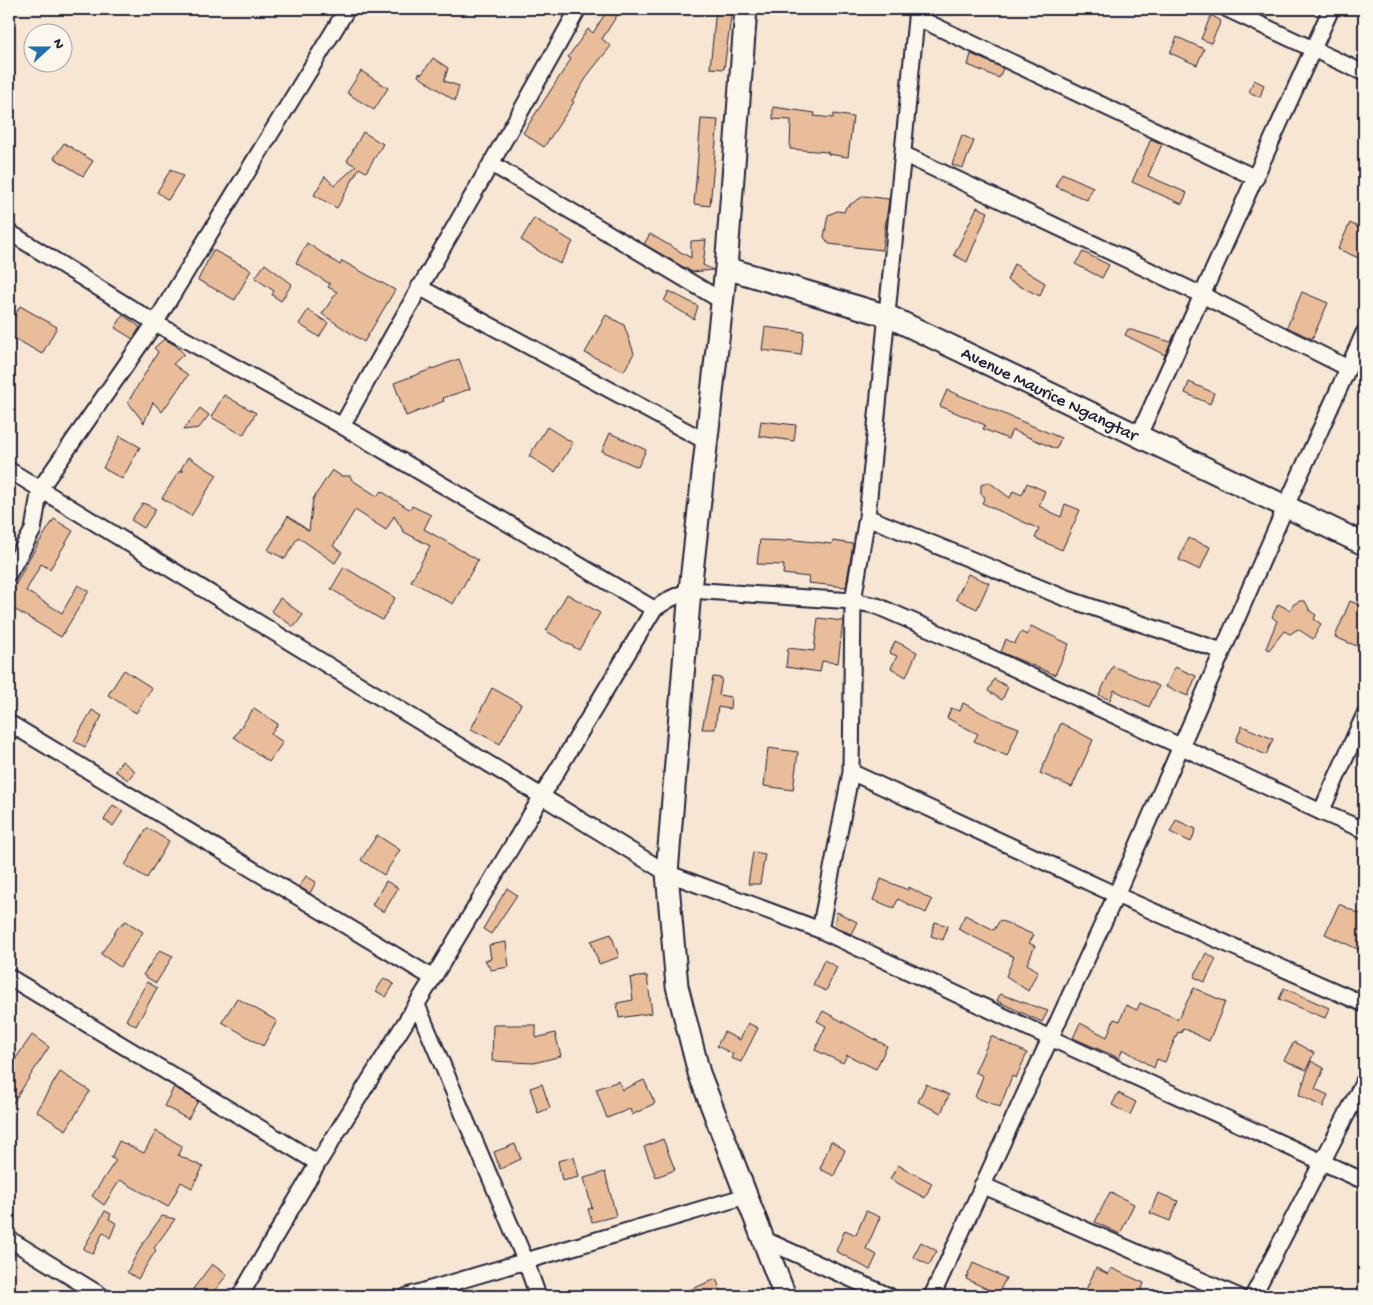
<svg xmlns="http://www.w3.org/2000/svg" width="1373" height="1305" font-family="'Gochi Hand',sans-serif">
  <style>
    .building { fill: #eabd9a; stroke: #22223b }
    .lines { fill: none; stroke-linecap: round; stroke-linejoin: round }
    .street-casing { stroke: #22223b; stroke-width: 19 }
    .secondary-casing { stroke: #22223b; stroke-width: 25 }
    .street { stroke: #fbf7ec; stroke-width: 15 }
    .secondary { stroke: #fbf7ec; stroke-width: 21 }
    .labels { text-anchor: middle; stroke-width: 4.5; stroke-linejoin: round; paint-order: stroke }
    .street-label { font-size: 18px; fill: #22223b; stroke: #fbf7ec }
  </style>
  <rect width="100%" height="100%" fill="#f6e6d3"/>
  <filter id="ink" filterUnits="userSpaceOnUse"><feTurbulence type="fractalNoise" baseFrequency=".02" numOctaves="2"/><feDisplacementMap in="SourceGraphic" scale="10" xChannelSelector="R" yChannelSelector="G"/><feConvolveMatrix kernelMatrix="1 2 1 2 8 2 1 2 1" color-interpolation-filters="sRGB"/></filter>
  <g filter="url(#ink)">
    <!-- building -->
    <path class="building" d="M608 9H621L602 39 611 46 590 72 572 101 574 102 544 147 523 133 571 59 568 57 588 29 593 33Z
      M716 9H732L724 69 710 68Z
      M1211 15 1221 21 1211 43 1201 39Z
      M1177 37 1204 49 1197 65 1170 53Z
      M971 54 1003 68 999 78 968 65Z
      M433 58 448 68 444 81 459 86 455 101 418 76 419 73 422 74Z
      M361 71 388 88 374 110 347 93Z
      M1254 80 1264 85 1260 97 1249 92Z
      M773 107 815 113 814 116 833 118 834 114 853 117 848 157 828 154V152L790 149 791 120 773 119Z
      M701 119 718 120 710 206 694 204Z
      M363 132 383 144 366 172 359 168 337 208 314 195 325 176 334 186 356 166 347 161Z
      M962 135 974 141 963 168 952 165Z
      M1151 139 1162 144 1148 176 1187 193 1182 204 1132 182Z
      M64 143 93 161 83 176 54 158Z
      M171 169 183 176 168 200 157 192Z
      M1062 173 1093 187 1087 200 1055 186Z
      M864 196 889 199 882 250 829 244 824 237 828 215 837 211 844 212 846 207Z
      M977 207 988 212 967 262 954 255Z
      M534 218 573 242 560 264 521 240Z
      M1350 223 1364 230V253L1361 259 1338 249Z
      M650 234 691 258V241L706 240 703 265 713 270 692 272 644 244Z
      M307 243 340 265 342 261 395 290 364 342 322 314 337 292 328 287 330 284 296 263Z
      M213 250 251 270 235 300 198 280Z
      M1083 252 1109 265 1102 278 1075 264Z
      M265 264 292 284 281 301 272 295 274 291 255 278Z
      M1014 264 1045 283 1040 296 1007 280Z
      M669 291 698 306 694 319 664 301Z
      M1302 292 1328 303 1312 339 1287 327Z
      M20 306 57 327 42 354 9 335V327Z
      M308 310 328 323 319 337 299 324Z
      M123 315 140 327 133 339 115 328Z
      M606 315 624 325 634 353 624 371 585 353Z
      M765 327 804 332 801 355 762 350Z
      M1128 329 1171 342 1165 355 1125 335Z
      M164 339 175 345 184 354 173 364 188 375 162 412 153 402 144 423 128 402 158 352 154 348Z
      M459 359 470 389 443 398 444 401 406 416 394 383Z
      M1189 382 1214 393 1210 404 1185 393Z
      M947 390 1061 438 1056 449 1012 430 1008 439 983 429 985 425 940 406Z
      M224 395 256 413 243 435 211 417Z
      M200 408 209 415 199 428 183 430Z
      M761 421 796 425 794 441 759 436Z
      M547 427 573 443 555 472 529 456Z
      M610 433 646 450 638 467 602 451Z
      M120 436 140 447 122 479 103 468Z
      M188 457 217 475 191 516 162 498 180 470 183 472 181 469Z
      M332 470 341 476H350L352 480 377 496 381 491 409 509 412 506 431 515 424 529 478 560 453 604 411 581 430 546 404 532 394 516 386 530 355 510 333 546 342 552 335 563 298 537 285 559 268 550 288 516 309 531 313 499Z
      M989 482 1010 498 1013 491 1022 495 1027 483 1045 491 1039 506 1061 517 1065 504 1080 510 1062 550 1035 538 1039 529 982 503 985 497 981 494V485Z
      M143 503 156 509 144 528 131 520Z
      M54 519 73 531 50 569 41 564 26 591 62 613 78 585 89 591 61 637 9 606V597L30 557Z
      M1188 538 1210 547 1200 570 1179 560Z
      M787 539 832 544 833 541 853 544 846 587 808 583 809 577 783 574 784 565 757 564 760 540 787 541Z
      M344 567 395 598 382 620 331 589Z
      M968 574 989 583 977 609 956 599Z
      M567 594 600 613 579 650 546 631Z
      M280 598 303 615 294 627 271 611Z
      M1300 601H1305L1310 611 1316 615 1314 619 1321 624 1313 639 1298 629 1290 634 1284 631 1269 650 1266 648 1277 621 1272 617 1278 604 1290 610 1294 604Z
      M1350 601 1364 607V649L1335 637Z
      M818 618 843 621 838 663 822 661 820 672 786 667 788 648 814 651Z
      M1031 626 1069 644 1055 675 1001 652 1006 639 1014 644 1021 632 1027 635Z
      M895 641 917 652 906 677 891 668 897 656 890 653Z
      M1113 666 1159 686 1149 707 1114 690 1110 700 1099 695Z
      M1175 667 1196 676 1188 696 1166 687Z
      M124 670 152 688 136 713 108 695Z
      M713 677 722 678 719 695 731 697 730 709 718 707 715 729H702Z
      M994 679 1008 687 1002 700 988 691Z
      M492 688 521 704 500 744 471 729Z
      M963 703 992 718 1019 728 1007 756 974 741 978 734 947 718 951 708 960 711Z
      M254 708 278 724 271 734 283 742 269 762 234 737Z
      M92 710 102 716 85 747 74 741Z
      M1061 723 1093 740 1072 787 1040 773Z
      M1242 726 1273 739 1266 755 1236 741Z
      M768 748 798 752 793 790 764 786Z
      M122 761 135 771 128 780 115 771Z
      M113 805 123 811 113 826 104 820Z
      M1176 820 1196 829 1191 842 1170 832Z
      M147 828 169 841 147 878 125 865Z
      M377 835 400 850 384 875 361 860Z
      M753 852 765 854 760 884H748Z
      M306 876 316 882 310 893 299 887Z
      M881 879 908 890 909 887 932 900 926 913 898 899 894 908 873 900Z
      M386 881 398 888 384 912 372 905Z
      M507 888 517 895 491 934 483 929Z
      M1339 904 1364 916V952L1325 934Z
      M837 912 857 922 851 934 834 926Z
      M965 915 994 930 1000 920 1034 935 1029 943 1035 946 1027 964 1038 971 1028 991 1006 976 1014 957 958 929Z
      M126 921 143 932 120 967 101 954 119 926Z
      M935 922 948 926 943 940 931 936Z
      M611 934 619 957 599 964 591 941Z
      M506 942 509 967 491 970 485 960 491 959 489 945Z
      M160 950 173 956 156 983 143 975Z
      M1206 953 1216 959 1205 982 1194 977Z
      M824 960 837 967 826 991 813 985Z
      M647 976 652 1013 619 1018 617 1003 633 1000 630 978Z
      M384 978 394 984 386 997 376 991Z
      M147 982 157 988 136 1026 126 1020Z
      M1194 988 1225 1002 1209 1041 1183 1028 1181 1033 1178 1032 1165 1062 1157 1059 1154 1068 1123 1049 1119 1058 1073 1038 1080 1023 1107 1037 1114 1019 1120 1021 1126 1005 1137 1010 1140 1003 1178 1019Z
      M1284 988 1329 1008 1325 1018 1279 999Z
      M1000 994 1048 1011 1042 1022 997 1001Z
      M237 998 277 1021 263 1046 222 1022Z
      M823 1011 887 1046 876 1069 847 1055 843 1063 815 1050 826 1026 817 1021Z
      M748 1023 758 1028 741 1062 731 1058 733 1054 717 1046 724 1032 740 1040Z
      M493 1025H536V1038L555 1033 561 1056 534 1063 492 1061Z
      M32 1035 49 1047 9 1109V1068Z
      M991 1036 1027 1053 1016 1078 1012 1076 1000 1107 975 1097 983 1076 975 1072Z
      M1294 1042 1314 1053 1306 1070 1284 1060Z
      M1311 1061 1324 1068 1315 1089 1328 1095 1323 1107 1299 1095Z
      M60 1072 90 1091 66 1130 36 1111Z
      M644 1080 655 1103 632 1115 630 1109 607 1118 596 1089 619 1081 622 1090Z
      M542 1084 550 1108 538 1113 530 1088Z
      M926 1084 949 1095 941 1113 918 1102Z
      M174 1087 198 1101 188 1119 164 1106Z
      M1118 1093 1136 1102 1130 1115 1112 1105Z
      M156 1131 182 1146 178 1155 203 1167 192 1188 181 1182 168 1207 120 1180 104 1205 92 1196 116 1160 111 1158 119 1141 144 1153Z
      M663 1139 675 1170 656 1177 644 1147Z
      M831 1141 845 1150 834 1176 820 1169Z
      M515 1144 521 1159 500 1169 494 1152Z
      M574 1157 579 1177 562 1181 558 1161Z
      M898 1165 932 1183 925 1198 890 1179Z
      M605 1172 616 1216 592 1222 588 1209 592 1208 584 1178Z
      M1110 1192 1134 1204 1120 1234 1095 1222Z
      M1158 1193 1178 1201 1170 1221 1150 1213Z
      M105 1211 111 1214 109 1219 116 1223 110 1238 103 1232 93 1254 83 1249Z
      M866 1211 880 1217 866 1249 877 1255 870 1270 836 1251 845 1230 856 1235Z
      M162 1216 175 1219 154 1248 156 1250 138 1279 127 1272 143 1243Z
      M921 1242 937 1251 929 1265 913 1257Z
      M973 1263 1006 1278 998 1294 966 1279Z
      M212 1264 227 1275 210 1296H202L193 1289Z
      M1096 1268 1108 1274 1111 1268 1144 1283 1139 1296H1083Z
      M716 1279 723 1296H675Z"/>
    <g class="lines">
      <!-- street casing -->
      <g class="street-casing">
        <path id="street" d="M1227 9 1364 73
          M916 17 1256 178
          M903 154 1204 296 1348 368
          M492 164 722 301
          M9 232 155 323 342 426 654 609
          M419 287 707 442
          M342 426C419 286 501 149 578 9
          M1139 435 1331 9
          M9 470 667 873 820 930 1050 1038 1364 1181
          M867 517 1065 598 1222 651
          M9 573 33 530 39 494 44 483 155 323 347 9
          M9 723 433 978
          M851 772 1116 895 1364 1004
          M1321 812 1364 716
          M820 930 851 772 853 601 867 517 917 9
          M9 977 318 1163
          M417 1005 526 1262 538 1296
          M982 1185 1237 1296
          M9 1239 102 1296
          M763 1239 889 1296
          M240 1296 318 1163 433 978 654 609 670 599 690 590 853 601 877 606 930 629 1321 812 1364 830
          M407 1296 746 1196
          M932 1296 1116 895 1286 506 1364 333
          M1253 1296 1364 1081"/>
      </g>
      <!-- secondary casing -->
      <g class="secondary-casing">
        <path id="secondary" d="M746 9 726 268 690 590 667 873 677 986 699 1073 785 1296
          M726 268 888 316 1364 544"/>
      </g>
      <!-- street -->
      <use href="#street" class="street"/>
      <!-- secondary -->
      <use href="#secondary" class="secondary"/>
    </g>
  </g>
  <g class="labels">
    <!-- street labels -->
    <g class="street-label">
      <text transform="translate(1050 393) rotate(26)" y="6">Avenue Maurice Ngangtar</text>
    </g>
  </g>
  <!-- margin -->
  <rect width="1373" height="1305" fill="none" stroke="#fbf7ec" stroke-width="30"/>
  <rect x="15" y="15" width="1343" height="1275" fill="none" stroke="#22223b" stroke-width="2" filter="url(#ink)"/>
  <!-- north arrow -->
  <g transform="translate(48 48) rotate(69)"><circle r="24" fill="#fbf7ec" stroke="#a4a2a5"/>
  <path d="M0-4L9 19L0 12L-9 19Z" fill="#1f6fb2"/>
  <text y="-8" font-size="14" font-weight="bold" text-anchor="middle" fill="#22223b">N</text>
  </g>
</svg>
